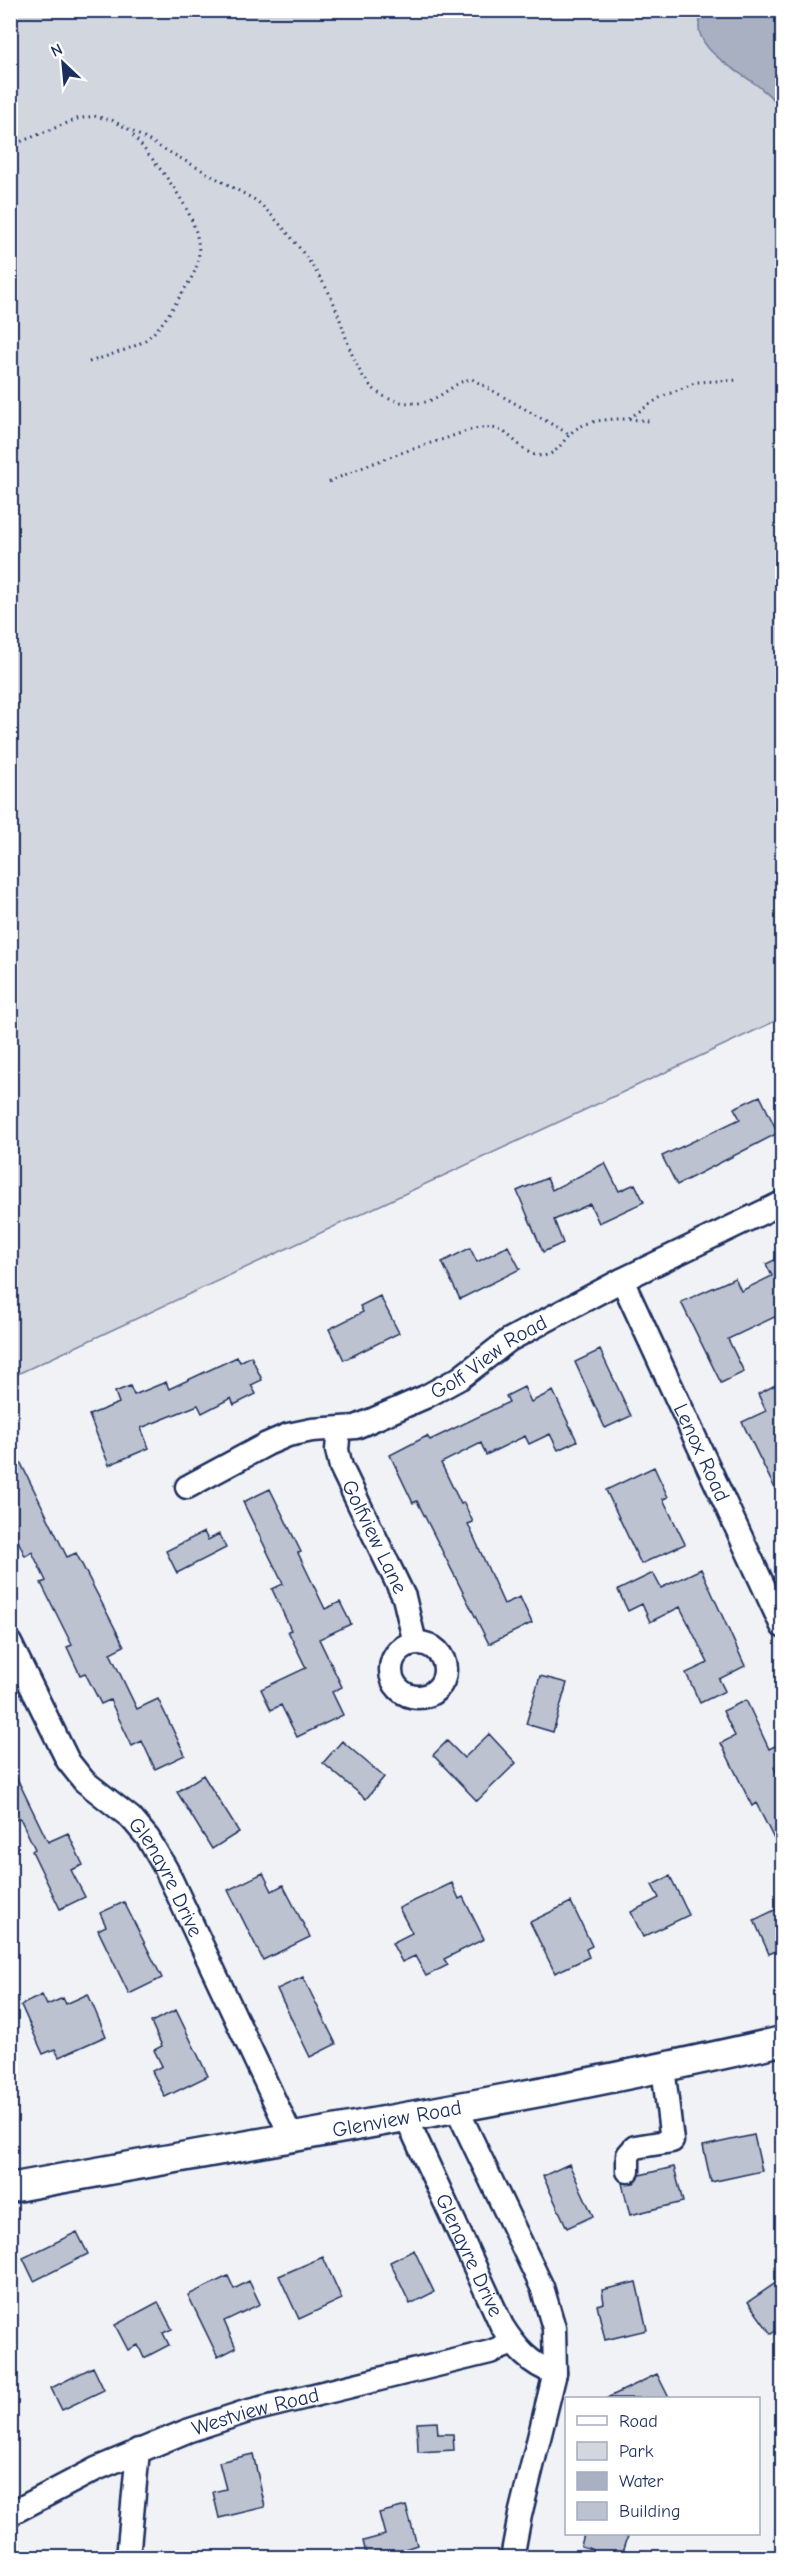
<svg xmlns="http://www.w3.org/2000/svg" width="793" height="2568" font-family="'Comic Neue',sans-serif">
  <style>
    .green { fill: #d2d6df; stroke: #76829e; stroke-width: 1.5 }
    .water { fill: #a8b0c2; stroke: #707c9a; stroke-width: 1.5 }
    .building { fill: #bcc2d0; stroke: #1b2f5e; stroke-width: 1.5 }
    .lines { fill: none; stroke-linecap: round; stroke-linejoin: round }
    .minor-casing { stroke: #1b2f5e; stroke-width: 27 }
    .major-casing { stroke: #1b2f5e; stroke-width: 33 }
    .path { stroke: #1b2f5e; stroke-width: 3; stroke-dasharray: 1.5 4.5; stroke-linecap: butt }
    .minor { stroke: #fff; stroke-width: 22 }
    .major { stroke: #fff; stroke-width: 28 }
    .labels { text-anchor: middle; stroke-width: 5; stroke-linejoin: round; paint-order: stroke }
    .street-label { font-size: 21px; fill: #1b2f5e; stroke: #fff }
  </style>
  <rect width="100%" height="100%" fill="#f1f2f5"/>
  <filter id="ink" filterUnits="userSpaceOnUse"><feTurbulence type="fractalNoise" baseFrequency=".0167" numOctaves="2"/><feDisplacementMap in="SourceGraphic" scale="12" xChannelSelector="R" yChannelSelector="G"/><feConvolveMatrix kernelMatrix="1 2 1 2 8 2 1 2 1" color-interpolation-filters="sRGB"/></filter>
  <g filter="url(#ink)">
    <!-- green -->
    <path class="green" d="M10 11H782V1018L11 1377Z"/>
    <!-- water -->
    <path class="water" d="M704 11H782V107C773 99 764 90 754 83 733 68 683 43 704 11Z"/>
    <!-- building -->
    <path class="building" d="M760 1096 778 1133 677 1185 662 1156 740 1119 734 1108Z
      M605 1163 619 1191 635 1184 644 1202 599 1223 590 1204 554 1220 563 1243 543 1252 517 1191 547 1178 552 1190Z
      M508 1246 520 1269 460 1299 442 1262 470 1248 477 1262Z
      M783 1256V1313L728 1339 744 1372 721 1383 681 1302 735 1278 741 1291 772 1276 766 1264Z
      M380 1296 399 1333 344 1360 329 1329 363 1312 360 1306Z
      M600 1350 631 1416 605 1428 575 1362Z
      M251 1356 262 1380 251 1385 256 1394 234 1405 231 1398 202 1413 198 1405 141 1428 149 1448 109 1465 89 1415 119 1403 115 1392 130 1386 134 1395 166 1382 169 1389 237 1357 240 1362Z
      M783 1381V1505L742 1422 766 1411 758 1394Z
      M524 1387 531 1402 553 1391 577 1441 558 1450 550 1434 529 1444 525 1436 486 1455 481 1443 441 1463 461 1504 464 1503 473 1522 468 1524 504 1604 520 1597 532 1623 489 1644 417 1501 413 1503 390 1455 427 1436 430 1440 509 1402 506 1396Z
      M10 1441 67 1557 76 1553 124 1646 110 1653 137 1709 158 1699 185 1755 155 1769 142 1741 132 1746 110 1700 101 1704 85 1673 80 1675 67 1647 72 1645 41 1583 46 1581 32 1552 25 1556 11 1525 15 1523 10 1512Z
      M654 1467 668 1497 663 1499 685 1544 641 1564 606 1490Z
      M270 1489 301 1552 298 1553 325 1609 340 1602 351 1624 319 1639 342 1687 332 1692 343 1715 297 1737 281 1705 271 1710 261 1689 306 1668 288 1631 291 1630 272 1589 283 1584 243 1502Z
      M204 1532 208 1540 219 1534 226 1548 177 1573 166 1551Z
      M701 1569 745 1666 719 1679 725 1691 700 1703 686 1673 708 1663 680 1607 650 1622 642 1604 628 1611 618 1590 653 1573 661 1588Z
      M540 1676 567 1683 553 1732 526 1724Z
      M746 1700 769 1749 777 1745 783 1756V1763L774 1767 783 1786V1857L756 1803 752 1806 721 1743 735 1736 723 1711Z
      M489 1734 516 1763 477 1801 433 1755 447 1741 464 1758Z
      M342 1741 384 1777 366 1799 323 1763Z
      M10 1764 48 1842 68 1833 83 1865 71 1870 85 1897 60 1909 32 1851 35 1849 20 1818 10 1822Z
      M203 1775 239 1832 212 1849 177 1792Z
      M263 1873 272 1891 283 1885 310 1937 263 1960 228 1890Z
      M670 1876 689 1915 643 1937 631 1912 659 1898 652 1885Z
      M452 1883 459 1899 463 1897 484 1939 444 1959 448 1965 426 1976 415 1956 402 1962 392 1943 412 1933 399 1908Z
      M124 1902 162 1978 129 1994 98 1930 106 1926 100 1913Z
      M571 1902 592 1946 586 1949 589 1957 555 1973 530 1922Z
      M779 1908 783 1917V1948L769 1954 754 1920Z
      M303 1977 336 2044 310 2057 277 1989Z
      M88 1994 106 2036 59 2057 55 2049 43 2054 21 2005 42 1995 47 2005 63 1998 66 2004Z
      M176 2010 208 2076 165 2097 152 2071 162 2066 154 2050 162 2046 151 2022Z
      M754 2135 762 2171 711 2182 703 2146Z
      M569 2164 593 2216 567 2228 543 2176Z
      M674 2167 683 2202 630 2215 622 2183H634L640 2175Z
      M77 2232 88 2254 34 2281 23 2258Z
      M414 2250 434 2292 410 2304 390 2262Z
      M323 2257 342 2299 299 2319 279 2276Z
      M228 2276 234 2289 249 2281 260 2304 224 2321 236 2348 218 2357 188 2295Z
      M783 2278V2326L771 2334 748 2302Z
      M636 2282 647 2330 605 2340 597 2305 604 2303 602 2290Z
      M158 2302 172 2329 163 2333 169 2345 144 2358 138 2345 128 2350 115 2325Z
      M93 2367 104 2390 62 2410 51 2388Z
      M657 2374 669 2398H607Z
      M437 2422 438 2434H453L454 2450 418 2452 417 2423Z
      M253 2454 265 2507 219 2518 213 2492 226 2489 219 2462Z
      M406 2506 417 2545 405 2549 408 2558H367L363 2541 385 2535 379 2513Z
      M584 2534H619L628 2536 621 2558H590L592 2549 581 2546Z"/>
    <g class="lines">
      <!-- minor casing -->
      <g class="minor-casing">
        <g id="minor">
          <path id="s1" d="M622 1280 782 1626"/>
          <path id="s2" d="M339 1429 337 1450 341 1467 404 1597 415 1643"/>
          <path id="s3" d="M187 1487 267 1444 288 1435 312 1430 356 1427 425 1397 460 1378 509 1340 622 1280 782 1203"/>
          <circle cx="418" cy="1670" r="27"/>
          <path id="s4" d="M10 1643 68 1761 84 1781 131 1818 148 1838 166 1869 291 2136"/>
          <path d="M457 2109 542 2287 554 2328 555 2373 520 2515 512 2558"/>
          <path id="s5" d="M406 2117 502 2326C516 2348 529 2364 555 2373"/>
          <path d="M628 2171V2155L635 2147 672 2141 663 2067"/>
          <path id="s6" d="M10 2514 96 2469 187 2431 245 2412 490 2352 513 2343"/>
          <path d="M128 2558 138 2450"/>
        </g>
      </g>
      <!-- major casing -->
      <g class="major-casing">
        <g id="major">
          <path id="s7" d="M10 2188C268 2140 527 2100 782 2041"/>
        </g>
      </g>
      <!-- path -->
      <path class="path" d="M10 146 77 119 94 116 112 120 257 201C285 227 309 258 328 291 352 335 350 406 418 403 441 402 452 381 472 379L569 434
        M89 362C142 344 149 347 179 298 186 286 195 275 198 261 206 218 156 164 131 133
        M629 418 661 397 697 382 739 380
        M329 482C366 465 404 451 444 439 459 434 476 426 492 428 514 430 523 461 547 455 558 452 563 441 570 434 587 416 627 418 649 421"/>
      <!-- minor -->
      <use href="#minor" class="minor"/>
      <!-- major -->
      <use href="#major" class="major"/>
    </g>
  </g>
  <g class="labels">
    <!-- street labels -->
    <g class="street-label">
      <text dy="7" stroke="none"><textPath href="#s3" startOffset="333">Golf View Road</textPath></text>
      <text dy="7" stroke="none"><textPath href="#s1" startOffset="190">Lenox Road</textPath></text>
      <text dy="7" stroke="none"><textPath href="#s2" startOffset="116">Golfview Lane</textPath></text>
      <text dy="7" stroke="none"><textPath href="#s4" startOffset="286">Glenayre Drive</textPath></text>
      <text dy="7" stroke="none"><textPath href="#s7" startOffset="393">Glenview Road</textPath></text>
      <text dy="7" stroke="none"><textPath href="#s5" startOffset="152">Glenayre Drive</textPath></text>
      <text dy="7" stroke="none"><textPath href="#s6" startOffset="267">Westview Road</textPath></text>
    </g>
  </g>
  <!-- margin -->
  <rect width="793" height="2568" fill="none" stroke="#fff" stroke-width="36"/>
  <rect x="18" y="18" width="757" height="2532" fill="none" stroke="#1b2f5e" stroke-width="2" filter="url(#ink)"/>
  <!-- legend -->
  <rect x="565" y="2397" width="195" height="138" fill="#ffffff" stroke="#a4acbf" stroke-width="1.5"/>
  <rect x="577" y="2416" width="30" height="9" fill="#ffffff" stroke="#a4acbf" stroke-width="1.5"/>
  <text x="619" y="2427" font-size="18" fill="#1b2f5e">Road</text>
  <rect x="577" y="2442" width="30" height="18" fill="#d2d6df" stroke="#a4acbf" stroke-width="1.5"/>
  <text x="619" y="2457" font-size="18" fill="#1b2f5e">Park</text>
  <rect x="577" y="2472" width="30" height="18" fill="#a8b0c2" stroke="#a4acbf" stroke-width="1.5"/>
  <text x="619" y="2487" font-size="18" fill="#1b2f5e">Water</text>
  <rect x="577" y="2502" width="30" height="18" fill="#bcc2d0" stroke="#a4acbf" stroke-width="1.5"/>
  <text x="619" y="2517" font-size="18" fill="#1b2f5e">Building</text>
  <!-- north arrow -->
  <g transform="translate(63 63) rotate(334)" stroke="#ffffff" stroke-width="4.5" paint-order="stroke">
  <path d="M0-4.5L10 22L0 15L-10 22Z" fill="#1b2f5e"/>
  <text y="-9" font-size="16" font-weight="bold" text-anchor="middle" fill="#1b2f5e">N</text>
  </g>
</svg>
